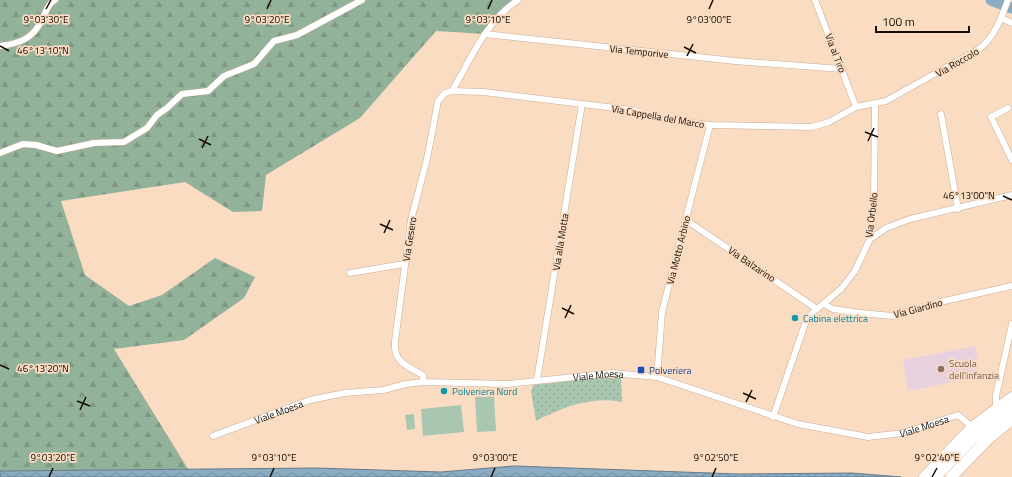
<svg xmlns="http://www.w3.org/2000/svg" width="1012" height="477" font-family="'Titillium Web',sans-serif">
  <style>
    .education { fill: #e7d1df }
    .grass { fill: url(#grass-dots) }
    .forest { fill: url(#forest-firs) }
    .garden { fill: #a9c7b0 }
    .water { fill: url(#water-waves); stroke: #677b89 }
    .lines { fill: none; stroke-linecap: round; stroke-linejoin: round }
    .river { stroke: #8aabc2; stroke-width: 11 }
    .street-casing { stroke: #c9ac94; stroke-width: 7 }
    .primary-casing { stroke: #c9ac94; stroke-width: 11 }
    .highway-casing { stroke: #c9ac94; stroke-width: 12 }
    .street { stroke: #fff; stroke-width: 6 }
    .primary { stroke: #fff; stroke-width: 10 }
    .highway { stroke: #fff; stroke-width: 11 }
    .ticks { fill: none; stroke: #150c04; stroke-width: 1.5 }
    .culture-dot { fill: #0f9aa8; stroke: #fadcc3; stroke-width: 1.5 }
    .education-dot { fill: #8d6e63; stroke: #fadcc3; stroke-width: 1.5 }
    .transit-dot { fill: #1a4fb4; stroke: #fadcc3; stroke-width: 1.5 }
    .labels { text-anchor: middle; stroke-width: 3.5; stroke-linejoin: round; paint-order: stroke }
    .street-label { font-size: 10px; fill: #150c04; stroke: #fadcc3 }
    .culture-label { font-size: 10px; fill: #0d838f; stroke: #fadcc3; text-anchor: start }
    .education-label { font-size: 10px; fill: #785e54; stroke: #fadcc3; text-anchor: start }
    .transit-label { font-size: 10px; fill: #164399; stroke: #fadcc3; text-anchor: start }
    .ticks-label { font-size: 10px; text-anchor: middle; fill: #150c04; stroke: #fadcc3; stroke-width: 3.5; stroke-linejoin: round; paint-order: stroke }
  </style>
  <defs>
    <pattern id="grass-dots" width="8" height="8" patternUnits="userSpaceOnUse"><rect width="8" height="8" fill="#a9c7b0"/><path d="M2 2h.1M6 6h.1" fill="none" stroke="#91aa96" stroke-width="1.8" stroke-linecap="round"/></pattern>
    <pattern id="forest-firs" width="22" height="20" patternUnits="userSpaceOnUse"><rect width="22" height="20" fill="#93b29a"/><path d="M5 1l3.5 6h-7zM16 11l3.5 6h-7z" fill="#7e9883"/></pattern>
    <pattern id="water-waves" width="16" height="10" patternUnits="userSpaceOnUse"><rect width="16" height="10" fill="#8aabc2"/><path d="M0 5q4-4 8 0t8 0" fill="none" stroke="#7692a5"/></pattern>
  </defs>
  <rect width="100%" height="100%" fill="#fadcc3"/>
  <!-- education -->
  <path class="education" d="M976 346 978 377 908 391 903 360Z"/>
  <!-- grass -->
  <path class="grass" d="M600 378H621L622 402C592 396 563 407 536 421L531 391 533 385Z"/>
  <!-- forest -->
  <path class="forest" d="M0 0H518L485 34 436 31 360 118 266 175 262 211 233 212 185 182 61 201 85 275 129 306 162 295 215 258 255 277 244 298 184 340 114 349 188 469 0 471Z"/>
  <!-- garden -->
  <path class="garden" d="M494 396 496 431 477 432 475 397Z
    M461 405 464 432 423 436 421 409Z
    M414 414 415 429 407 430 405 415Z"/>
  <!-- water -->
  <path class="water" d="M514 466 738 474 852 473 901 477H0V471L316 468 441 472Z"/>
  <g class="lines">
    <!-- river -->
    <path class="river" d="M991 0 1012 8"/>
    <!-- street casing -->
    <g class="street-casing">
      <g id="street">
        <path d="M815 0 856 107"/>
        <path d="M1001 18 1012 23"/>
        <path d="M485 34 735 61 842 69"/>
        <path d="M0 46C21 43 33 39 43 18 46 11 48 4 55 0"/>
        <path d="M452 91C471 59 486 21 518 0"/>
        <path d="M1008 108 991 117 1012 160"/>
        <path d="M941 114 958 209"/>
        <path d="M0 153 23 144 36 145 57 151 94 143 124 142 147 128 157 115 167 108 182 94 208 91 224 76 254 64 274 41 297 35 362 0"/>
        <path d="M686 220 817 309"/>
        <path d="M870 239 886 228 910 219 1012 195"/>
        <path d="M350 273 404 264"/>
        <path d="M824 304 833 309 861 313 893 316 940 302 1012 286"/>
        <path d="M657 377 662 312 710 125"/>
        <path d="M537 380 582 104"/>
        <path d="M423 382V375C407 366 393 362 395 341L411 220 427 159 438 101 445 93 452 91 484 92 632 110 664 119 710 125 812 127 829 122 856 107 886 101 979 49C995 37 1001 18 1008 0"/>
        <path d="M996 408V396L1012 324"/>
        <path d="M773 417 806 321 812 313 841 289 855 271 870 239 874 202 875 105"/>
        <path id="s1" d="M213 436 310 400 345 393 383 390 406 384 423 382 507 384 612 373 657 377 798 424 868 437 903 433 958 415 972 427"/>
      </g>
    </g>
    <!-- primary casing -->
    <g class="primary-casing">
      <path id="primary" d="M924 477 972 427 1012 397
        M936 477 972 440 1012 408"/>
    </g>
    <!-- highway casing -->
    <g class="highway-casing">
      <path id="highway" d="M951 477 989 438 1012 419"/>
    </g>
    <!-- street -->
    <use href="#street" class="street"/>
    <!-- primary -->
    <use href="#primary" class="primary"/>
    <!-- highway -->
    <use href="#highway" class="highway"/>
  </g>
  <!-- ticks -->
  <path class="ticks" d="M46 9 51 0M267 9 271 0M488 9 492 0M709 9 713 0M0 46 9 51M684 47 696 53M687 56 693 44M865 132 878 137M199 139 211 145M868 141 874 128M202 148 208 136M1003 196 1012 200M380 224 393 230M384 233 390 220M562 308 574 314M565 318 571 305M0 365 9 369M743 393 756 399M77 401 90 406M746 402 752 390M80 410 86 397M49 477 53 468M270 477 274 468M491 477 495 468M712 477 716 468M932 477 937 468"/>
  <!-- markers -->
  <g class="culture-dot">
    <circle cx="795" cy="318" r="4"/>
    <circle cx="444" cy="391" r="4"/>
  </g>
  <circle class="education-dot" cx="941" cy="369" r="4"/>
  <rect class="transit-dot" x="637" y="366" width="8" height="8" rx="2"/>
  <g class="labels">
    <!-- street labels -->
    <g class="street-label">
      <text transform="translate(639 51) rotate(6)" y="4">Via Temporive</text>
      <text transform="translate(836 53) rotate(69)" y="4">Via al Tiro</text>
      <text transform="translate(957 62) rotate(-30)" y="4">Via Roccolo</text>
      <text transform="translate(658 116) rotate(10)" y="4">Via Cappella del Marco</text>
      <text transform="translate(871 215) rotate(-83)" y="4">Via Orbello</text>
      <text transform="translate(409 239) rotate(-81)" y="4">Via Gesero</text>
      <text transform="translate(560 242) rotate(-81)" y="4">Via alla Motta</text>
      <text transform="translate(678 250) rotate(-76)" y="4">Via Motto Arbino</text>
      <text transform="translate(752 264) rotate(34)" y="4">Via Balzarino</text>
      <text transform="translate(918 308) rotate(-15)" y="4">Via Giardino</text>
      <text dy="4" stroke="none"><textPath href="#s1" startOffset="394">Viale Moesa</textPath></text>
      <text dy="4" stroke="none"><textPath href="#s1" startOffset="70">Viale Moesa</textPath></text>
      <text dy="4" stroke="none"><textPath href="#s1" startOffset="730">Viale Moesa</textPath></text>
    </g>
    <!-- culture labels -->
    <g class="culture-label">
      <text x="803" y="322">Cabina elettrica</text>
      <text x="452" y="395">Polveriera Nord</text>
    </g>
    <!-- education labels -->
    <g class="education-label">
      <text x="949" y="367">Scuola<tspan x="949" dy="12">dell'infanzia</tspan></text>
    </g>
    <!-- transit labels -->
    <g class="transit-label">
      <text x="649" y="374">Polveriera</text>
    </g>
  </g>
  <g class="ticks-label">
    <text x="46" y="23">9°03'30"E</text>
    <text x="267" y="23">9°03'20"E</text>
    <text x="488" y="23">9°03'10"E</text>
    <text x="709" y="23">9°03'00"E</text>
    <text x="43" y="54">46°13'10"N</text>
    <text x="969" y="199">46°13'00"N</text>
    <text x="43" y="372">46°13'20"N</text>
    <text x="53" y="461">9°03'20"E</text>
    <text x="274" y="461">9°03'10"E</text>
    <text x="495" y="461">9°03'00"E</text>
    <text x="716" y="461">9°02'50"E</text>
    <text x="937" y="461">9°02'40"E</text>
  </g>
  <!-- scale -->
  <path d="M876 26v6h93v-6" fill="none" stroke="#150c04" stroke-width="2"/>
  <text x="882" y="26" font-size="12" fill="#150c04" stroke="#fadcc3" stroke-width="3" paint-order="stroke">100 m</text>
</svg>
